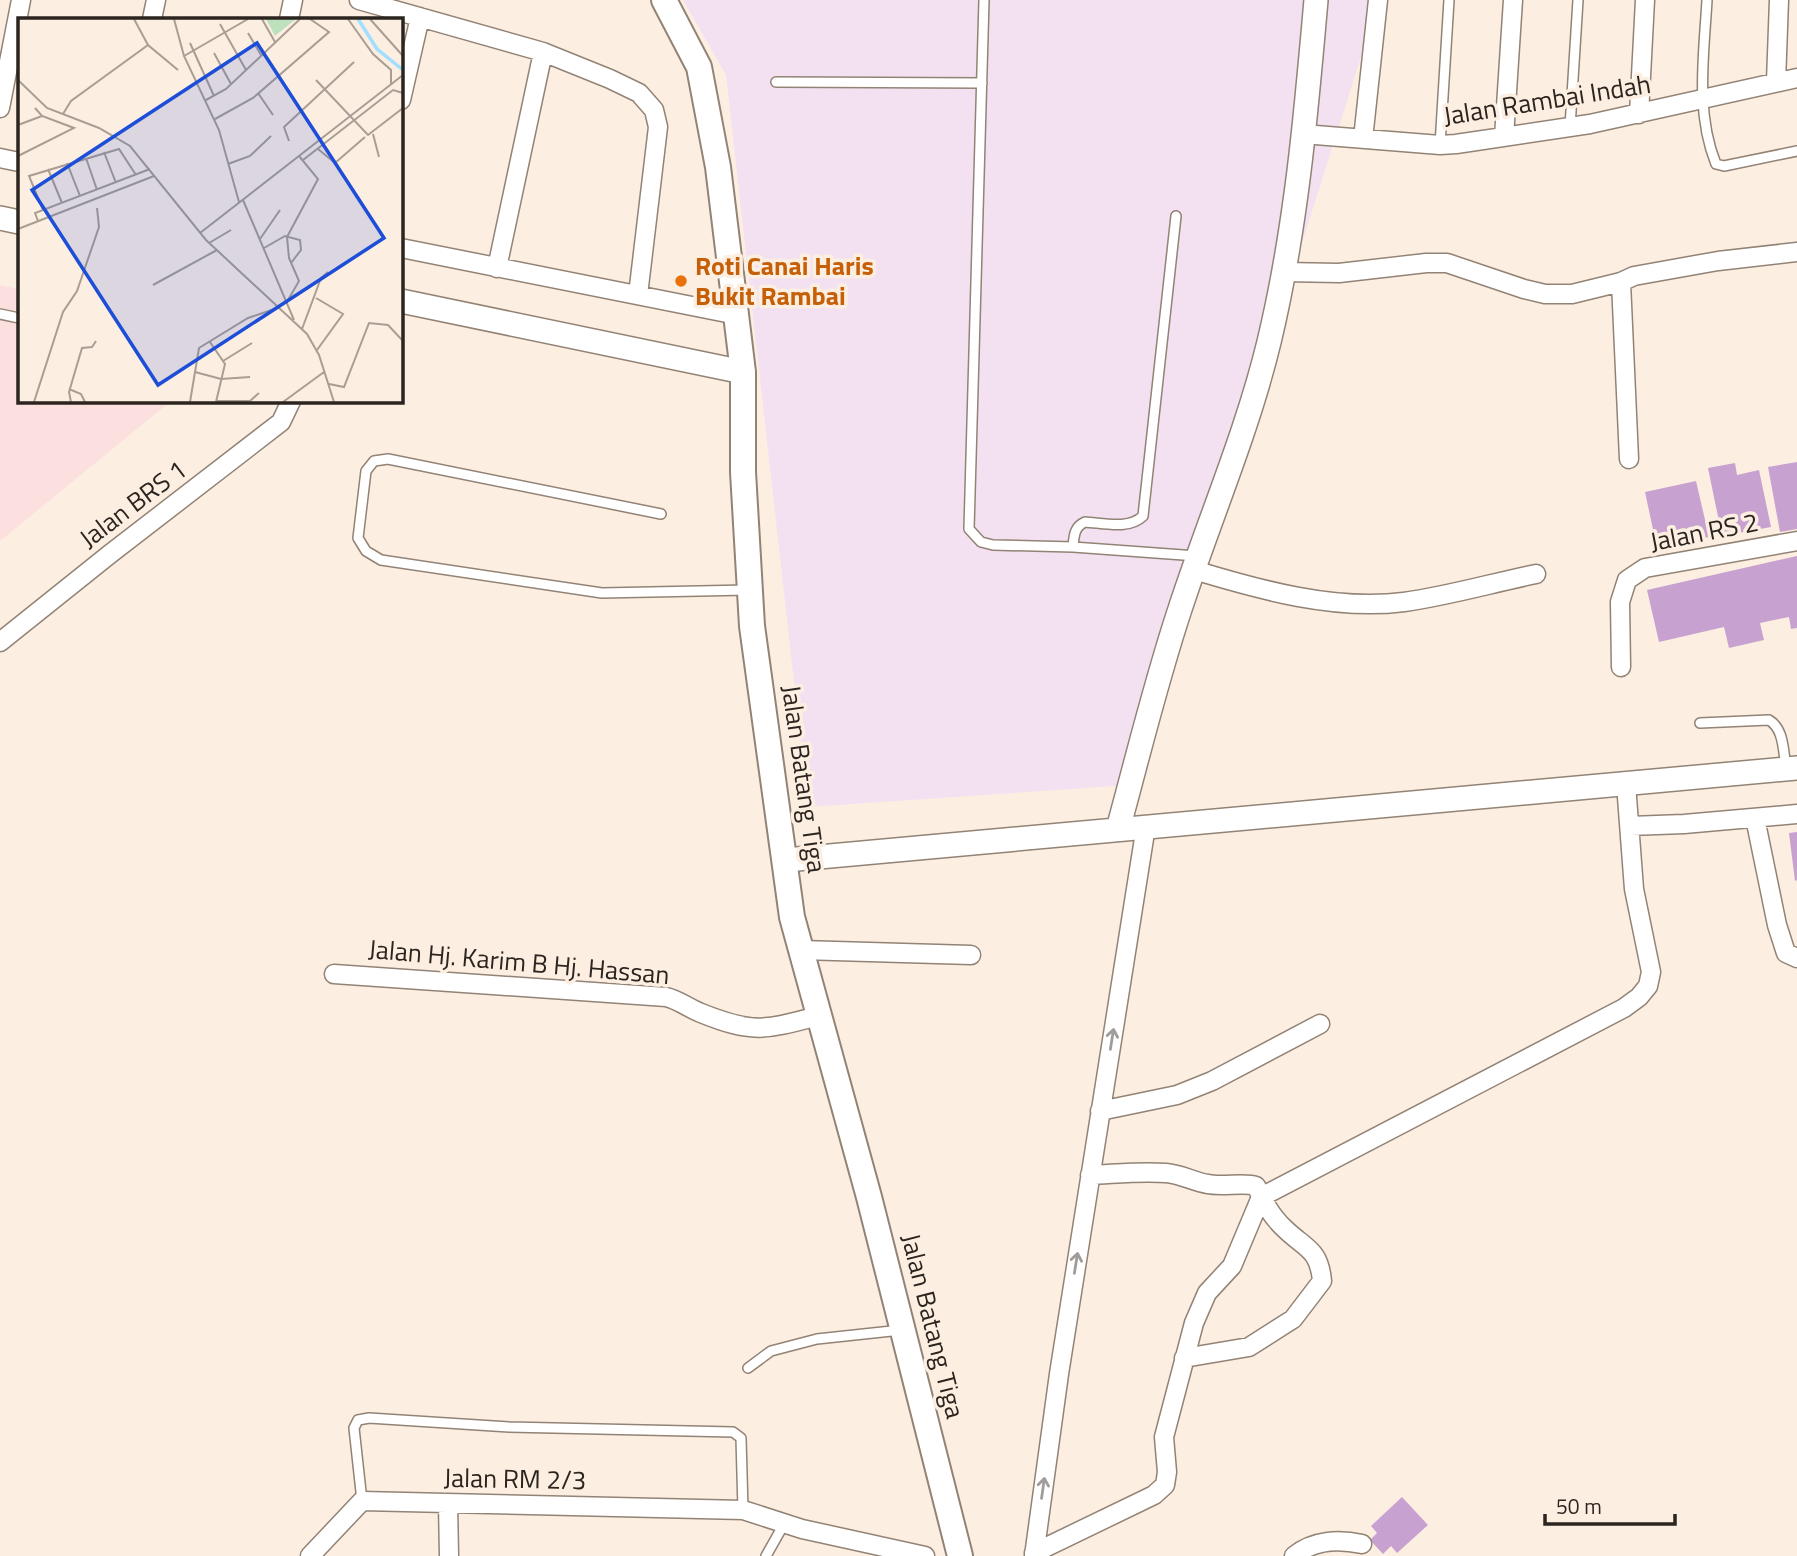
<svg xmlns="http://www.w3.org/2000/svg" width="1797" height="1556" font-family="'Titillium Web',sans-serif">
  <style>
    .industrial { fill: #f3e1f1 }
    .education { fill: #fbe0df }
    .building { fill: #c7a2d0 }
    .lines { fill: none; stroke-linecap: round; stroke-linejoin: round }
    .service-casing { stroke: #928375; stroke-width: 12 }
    .minor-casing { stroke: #928375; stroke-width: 21 }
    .tertiary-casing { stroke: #928375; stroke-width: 26 }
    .secondary-casing { stroke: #928375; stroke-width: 28 }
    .service { stroke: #fff; stroke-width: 9 }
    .minor { stroke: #fff; stroke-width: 18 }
    .tertiary { stroke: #fff; stroke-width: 23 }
    .secondary { stroke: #fff; stroke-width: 24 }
    .oneway { stroke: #a09c9a }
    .food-dot { fill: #e8710a; stroke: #fdeee2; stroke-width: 2.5 }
    .labels { text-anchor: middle; stroke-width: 7; stroke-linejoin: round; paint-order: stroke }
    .street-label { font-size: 26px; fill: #2b241f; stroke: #fdeee2 }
    .food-label { font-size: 26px; font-weight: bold; fill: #c56008; stroke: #fdeee2; text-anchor: start }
    .inset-river { fill: none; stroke: #a0dfff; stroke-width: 3.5 }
    .inset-road { fill: none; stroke: #a99d94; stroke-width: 2 }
    .view { fill: #1d4ed8; fill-opacity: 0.15; stroke: #1d4ed8; stroke-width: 3.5 }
    .inset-edge { fill: none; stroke: #2b241f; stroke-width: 3.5 }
  </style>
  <rect width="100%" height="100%" fill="#fdeee2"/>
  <!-- industrial -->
  <path class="industrial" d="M683 0H1379L1130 785 808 807 726 75Z"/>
  <!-- education -->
  <path class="education" d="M0 285 19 289V401H171L0 541Z"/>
  <!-- building -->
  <path class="building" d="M1797 462V529L1780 532 1768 467Z
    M1735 463 1737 475 1759 470 1771 527 1722 536 1708 468Z
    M1696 481 1709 537 1657 548 1645 492Z
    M1797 556V628L1791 629 1789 617 1760 623 1764 640 1729 648 1724 627 1659 642 1647 590Z
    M1797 832V880L1795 881 1789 833Z
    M1402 1497 1428 1525 1397 1553 1391 1546 1383 1554 1370 1540 1377 1533 1371 1526Z"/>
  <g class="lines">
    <!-- service casing -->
    <g class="service-casing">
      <path id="service" d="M984 0 969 529 981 542 993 545 1073 547 1197 556
        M1707 0C1704 54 1695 112 1716 164L1724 166 1797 151
        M776 82 982 83
        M1570 127 1578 0
        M1440 145 1449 0
        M0 314 19 318
        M661 514 388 459 374 461 366 471 358 538 366 551 381 560 602 593 748 590
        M1073 547C1074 536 1074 527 1085 522 1103 523 1129 530 1143 516L1176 216
        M1700 723 1769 720C1784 729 1783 750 1786 767
        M748 1368 771 1351 817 1339 901 1330
        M362 1501 354 1428 358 1420 369 1418 509 1427 733 1432 741 1438 743 1510
        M766 1556 784 1524"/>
    </g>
    <!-- minor casing -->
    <g class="minor-casing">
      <path id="minor" d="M359 0 543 52 610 79 639 93 654 110 658 127 638 295
        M152 19 156 0
        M289 19 293 0
        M1776 82 1779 0
        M401 100 420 17
        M0 108 21 0
        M1639 114 1645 0
        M1303 134 1440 145 1456 144 1590 124 1797 78
        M1504 137 1513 0
        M1363 139 1378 0
        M0 158 19 162
        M401 248 737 315
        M497 268 543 52
        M1284 272 1339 273 1426 263H1447L1524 289 1545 294H1572L1621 282 1634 276 1718 261 1797 252
        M1621 282 1629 459
        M1194 570C1260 590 1335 611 1404 602 1448 596 1492 583 1536 574
        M0 642 110 554 281 422 291 401
        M1621 667 1620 602 1627 580 1645 568 1797 541
        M1755 818 1777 925 1786 953 1797 958
        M1630 826 1684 824 1797 814
        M801 950 971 955
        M334 974 666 997C679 1000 688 1008 701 1013 753 1034 765 1030 818 1016
        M1100 1111 1177 1095 1212 1081 1320 1024
        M1090 1175C1115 1174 1141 1171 1166 1173 1181 1174 1194 1182 1208 1184 1221 1187 1246 1182 1256 1186 1264 1202 1271 1216 1284 1228 1305 1249 1319 1248 1322 1281L1293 1319 1249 1347 1184 1358
        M448 1504 449 1556
        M1034 1553 1154 1495 1165 1485 1167 1472 1164 1437 1194 1323 1207 1293 1232 1266 1261 1197 1624 1008 1639 997 1648 986 1651 972 1634 889 1626 784
        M310 1556 362 1501 743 1510 802 1529 925 1556
        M1034 1556 1059 1374 1146 826
        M1294 1556C1313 1540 1339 1539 1362 1544"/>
    </g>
    <!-- tertiary casing -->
    <g class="tertiary-casing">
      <path id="tertiary" d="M0 218 19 222
        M401 301 743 372
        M1118 829C1138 756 1156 681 1180 609 1209 520 1247 433 1269 342 1296 230 1306 115 1316 0
        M786 860 1797 768"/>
    </g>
    <!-- secondary casing -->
    <g class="secondary-casing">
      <path id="secondary" d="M664 0 699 67 718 167 743 372V472L752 626 792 917 869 1197 960 1556"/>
    </g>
    <!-- service -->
    <use href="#service" class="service"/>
    <!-- minor -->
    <use href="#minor" class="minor"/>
    <!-- tertiary -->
    <use href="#tertiary" class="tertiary"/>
    <!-- secondary -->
    <use href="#secondary" class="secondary"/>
  </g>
  <!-- one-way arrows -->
  <defs><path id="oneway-shaft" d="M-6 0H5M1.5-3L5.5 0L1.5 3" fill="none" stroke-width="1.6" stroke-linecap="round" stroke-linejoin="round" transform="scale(1.75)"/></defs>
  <g class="oneway">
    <use href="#oneway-shaft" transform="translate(1112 1039) rotate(-81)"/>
    <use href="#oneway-shaft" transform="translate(1076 1263) rotate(-81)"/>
    <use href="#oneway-shaft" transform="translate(1043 1488) rotate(-82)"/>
  </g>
  <!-- markers -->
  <circle class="food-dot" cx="681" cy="281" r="7"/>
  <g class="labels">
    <!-- street labels -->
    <g class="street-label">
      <text transform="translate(1547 100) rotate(-9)" y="9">Jalan Rambai Indah</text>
      <text transform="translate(133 504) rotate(-37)" y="9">Jalan BRS 1</text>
      <text transform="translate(1704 532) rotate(-11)" y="9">Jalan RS 2</text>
      <text transform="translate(804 779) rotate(82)" y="9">Jalan Batang Tiga</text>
      <text transform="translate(519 962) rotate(5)" y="9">Jalan Hj. Karim B Hj. Hassan</text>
      <text transform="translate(933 1326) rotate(76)" y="9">Jalan Batang Tiga</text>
      <text transform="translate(515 1479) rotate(1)" y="9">Jalan RM 2/3</text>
    </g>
    <!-- food labels -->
    <g class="food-label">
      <text x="695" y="275">Roti Canai Haris<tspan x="695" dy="30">Bukit Rambai</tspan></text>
    </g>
  </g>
  <!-- overview -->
  <g transform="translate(18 18)">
    <rect width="385" height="385" fill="#fdeee2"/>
    <path d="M248 1H278L257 18Z" fill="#bde1bc"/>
    <path class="inset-river" d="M340 1 359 31 385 52"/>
    <path class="inset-road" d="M116 1 130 27 160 52M156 1 166 38 201 112 221 184M244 1 257 24M330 1 355 36 373 52V66M352 1 385 38M202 6 228 52M230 15 243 37M172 25 196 78M196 35 213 66M166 38 230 1M0 62 29 90 81 110 112 128 188 222 289 316 301 337 316 384M298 62 350 117 385 90M240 75 255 97M188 82 208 71 282 1M45 96 53 83 130 27M197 101 235 80 311 14 292 1M0 107 24 98M355 116 361 139M271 123 266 109 336 44M300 131 317 145 347 119M86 134 98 165M0 138 56 110 24 98 17 90M68 140 79 172M285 142 375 72 385 75M49 145 62 178M210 146 232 138 253 118M30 151 44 185M225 182 276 302M25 192 11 158 101 131 118 157M20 203 17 195 132 151M0 211 136 158M182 215 385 57M242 221 262 192M191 225 213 212M246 230 267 218 282 222 283 232 273 245M135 267 199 232M298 280 325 296 299 332M270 282 281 263 271 240 269 219 300 161 281 138M284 311 303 260 310 254M192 324 207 346 198 384M205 343 234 325M177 354 203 361 232 359M311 366 326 369 351 305 370 307 385 323M51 371 63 376 67 384M198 383H232L241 375M16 384 45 294 59 273 81 209 79 190M53 384 51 374 64 330 74 329 78 323M172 384 181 330 230 300 262 289M265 384 306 354"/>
    <path class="view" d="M239 25 366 220 140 367 14 172Z"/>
    <rect width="385" height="385" class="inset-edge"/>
  </g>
  <!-- scale -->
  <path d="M1545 1514v10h130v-10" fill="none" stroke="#2b241f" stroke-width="3.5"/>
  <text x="1556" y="1514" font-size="21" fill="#2b241f" stroke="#fdeee2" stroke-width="5" paint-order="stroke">50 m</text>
</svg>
